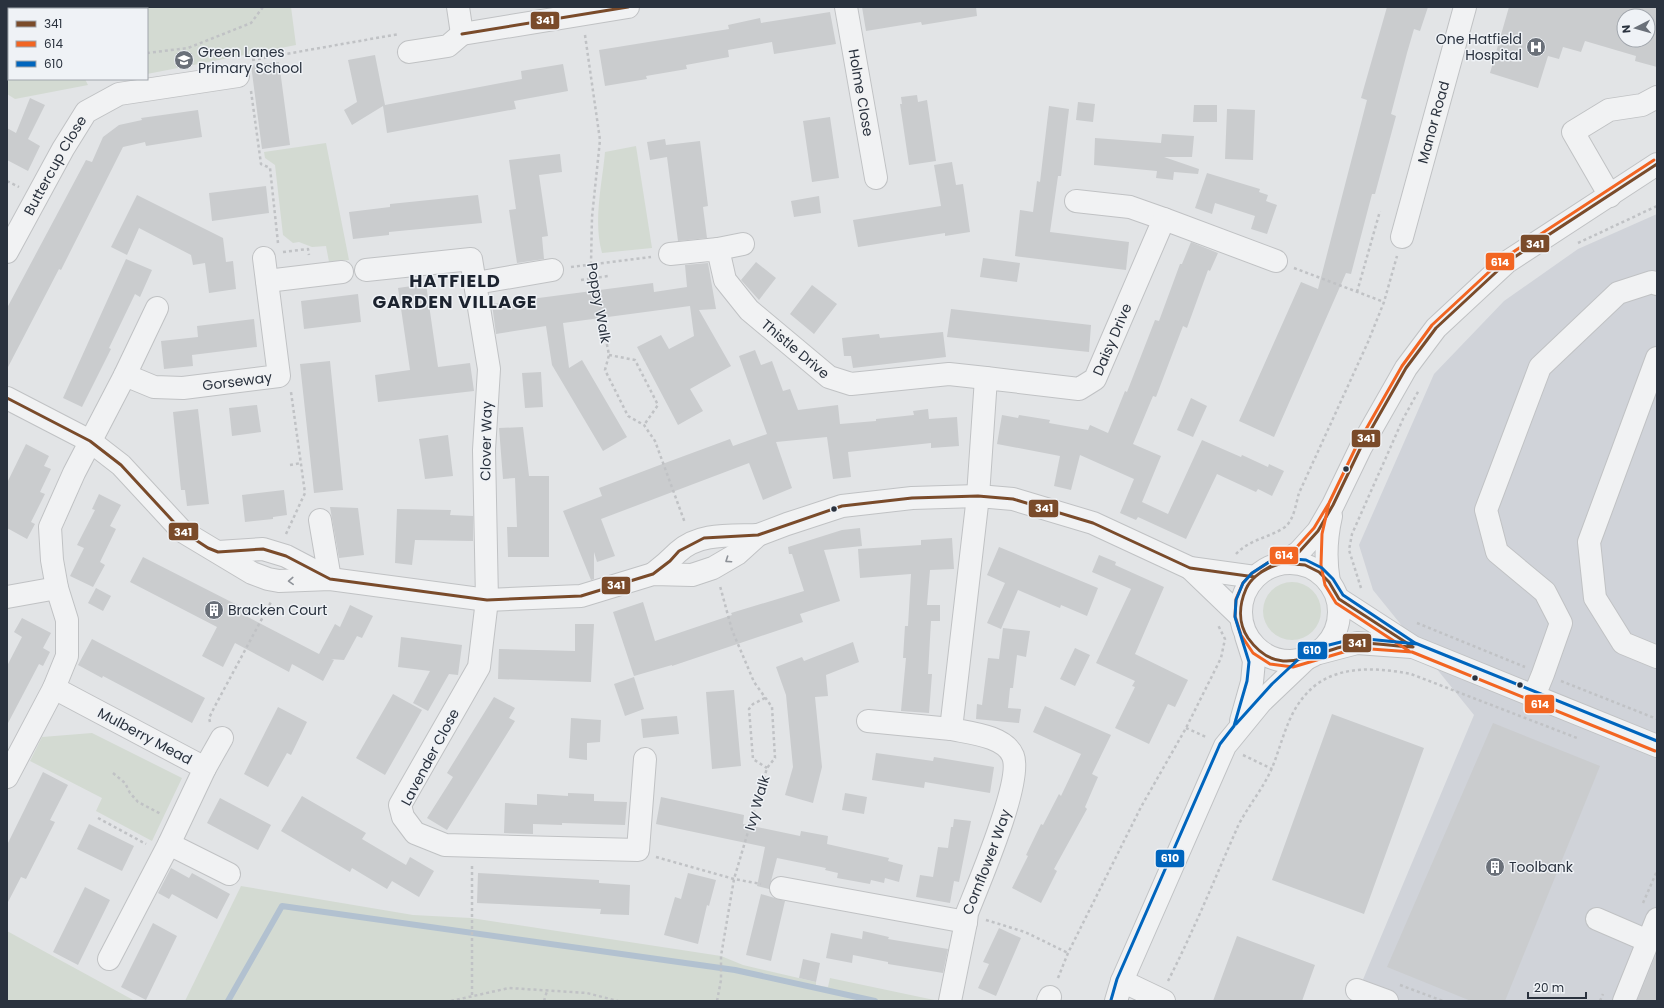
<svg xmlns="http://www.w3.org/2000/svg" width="1664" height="1008" font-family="Poppins,sans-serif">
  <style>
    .built { fill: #d0d3d9 }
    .green { fill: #d3dad2 }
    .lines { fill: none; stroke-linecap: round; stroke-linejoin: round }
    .stream { stroke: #b2c1d0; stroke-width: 6 }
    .building { fill: #caccce; fill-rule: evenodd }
    .minor-casing { stroke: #c0c2c4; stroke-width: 24 }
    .path { stroke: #c0c2c5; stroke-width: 2.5; stroke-dasharray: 3 3; stroke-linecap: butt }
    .minor { stroke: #f1f2f3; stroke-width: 22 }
    .bus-1-casing { stroke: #eff2f6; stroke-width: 6 }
    .bus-2-casing { stroke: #eff2f6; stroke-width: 6 }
    .bus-3-casing { stroke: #eff2f6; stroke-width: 6 }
    .bus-1 { stroke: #7a4b2a; stroke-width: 3 }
    .bus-2 { stroke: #f26522; stroke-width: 3 }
    .bus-3 { stroke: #0065bd; stroke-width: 3 }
    .oneway { stroke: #8e9298 }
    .bus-dot { fill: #2a323e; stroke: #eff2f6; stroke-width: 1.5 }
    .labels { text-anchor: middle; stroke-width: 3; stroke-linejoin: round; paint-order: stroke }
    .poi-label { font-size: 14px; fill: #2a323e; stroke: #eff2f6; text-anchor: start }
    .street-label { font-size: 14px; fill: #2a323e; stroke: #eff2f6 }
    .district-label { font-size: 18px; font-weight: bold; letter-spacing: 1px; fill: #1c232f; stroke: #eff2f6 }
    .line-badge { stroke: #eff2f6; stroke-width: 1.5 }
    .badge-label { font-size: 11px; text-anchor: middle; font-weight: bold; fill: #fff }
  </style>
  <rect width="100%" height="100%" fill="#e2e4e6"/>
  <!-- built -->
  <path class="built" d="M1657 214V1001H1354L1474 715 1373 590 1359 545 1434 374 1504 301 1578 249Z"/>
  <!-- green -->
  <path class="green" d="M7 7H41V9H9V79H85L88 85 15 99 7 94Z
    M53 7H291L296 45 147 74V9H53Z
    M326 143 349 260 329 262 326 246 312 247 299 242 293 243 283 235 275 165 265 158 264 152Z
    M636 146 652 248 602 253C593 221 602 185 605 152Z
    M1263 611a29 29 0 1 1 58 0a29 29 0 1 1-58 0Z
    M92 733 182 778 152 841 96 811 102 798 30 761 42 737Z
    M241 886 413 915 471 918 721 956 743 965 816 982V985L828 987 830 978 939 1001H185Z
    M7 931 135 1001H7Z"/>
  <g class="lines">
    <!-- stream -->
    <path class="stream" d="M228 1001 282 906 735 970 875 1001"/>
  </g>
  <!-- building -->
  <path class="building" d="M862 7H976L977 16 922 25 921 22 866 31Z
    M1387 7H1428L1420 31 1414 29 1407 53 1391 114 1396 116 1375 194H1372L1351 274 1346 273 1274 437 1239 421 1301 282 1318 289 1367 100 1361 98Z
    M1509 7H1657V67L1635 61 1636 56 1585 41 1581 52 1563 47 1559 59 1548 56 1538 88 1490 73ZM1624 16H1648V40H1624Z
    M830 12 836 44 774 54 772 42 728 50 729 57 686 65 687 69 646 76 647 79 605 86 599 50 729 29 728 25 760 18 761 23Z
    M375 55 385 105 522 79 521 71 563 64 568 91 514 101 516 109 387 133 383 106 352 125 344 110 357 102 348 60Z
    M279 62 290 145 262 149 251 65Z
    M917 95 918 102 927 100 936 161 909 165 900 104H902L901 97Z
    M30 98 45 105 28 139 40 146 28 171 7 160V128L16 133Z
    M1078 102 1095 104 1093 122 1076 120Z
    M1194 105H1217V122H1193Z
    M1049 106 1069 109 1061 176H1058L1050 232 1129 242 1126 270 1015 256 1020 210 1033 212 1037 181 1040 182Z
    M1227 109 1255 110 1253 160 1225 159Z
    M198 110 202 137 146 146 145 142 123 147 61 270 59 269 7 369V308L86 160 92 162 103 137 119 125 142 120 141 118Z
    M830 117 839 178 812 182 803 121Z
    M1162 134 1194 136 1192 157H1164L1199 169 1198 174 1174 172 1173 180 1156 178 1157 171 1094 165 1095 138 1161 143Z
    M665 139 666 145 700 141 708 206 703 207 707 238 678 241 667 157 650 160 647 142Z
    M560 154 562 172 539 175 548 236 542 237 544 259 517 263 509 210 516 209 509 160Z
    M952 162 956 185 963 184 970 232 945 236V233L858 247 853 220 941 206 934 165Z
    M1207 173 1260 189 1259 192 1268 195 1266 201 1277 205 1267 234 1251 229 1255 216 1215 203 1212 214 1195 208Z
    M266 186 269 213 212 221 209 193Z
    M137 195 223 238 226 262 233 261 236 289 209 293 205 263 193 265 191 255 139 228 127 255 111 247Z
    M478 195 482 223 389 232V235L353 239 349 212 390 207V204Z
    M819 196 821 213 794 217 791 201Z
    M1191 242 1218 253 1210 271 1208 270 1187 328 1183 326 1156 397 1153 396 1133 444 1161 456 1142 502 1168 514 1202 440 1241 457 1242 455 1268 467 1269 464 1284 471 1272 496 1258 489 1256 492 1217 474 1186 539 1138 517 1136 520 1120 513 1134 479 1080 455 1071 490 1054 486 1060 456 997 444 1002 415 1018 418 1019 415 1050 420 1049 423 1088 430 1090 425 1108 433 1125 391 1127 392 1155 320 1159 321 1180 264H1182Z
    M983 258 1020 263 1017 282 980 277Z
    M126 259 152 270 140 297 135 294 109 348 111 349 82 407 63 398Z
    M756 262 776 278 759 300 741 280Z
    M708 263 716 309 699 310 731 366 690 389 703 411 678 425 637 347 661 335 669 349 694 336 690 306 563 323 569 368 582 360 627 437 603 451 552 365 546 326 496 334 492 304 653 283 654 292 687 287 685 265Z
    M426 284 438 367 470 363 474 391 378 402 375 375 410 370 398 288Z
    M812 285 837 304 814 334 790 314Z
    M358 294 361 322 304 329 301 301Z
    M951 309 1091 325 1089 352 947 337Z
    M254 319 257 347 192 355 193 366 164 369 161 341 198 337 197 326Z
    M943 332 946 357 853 368 851 356H844L842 338 879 334 880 338Z
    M755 350 761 365 772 361 783 391 790 389 798 410 838 405 840 424 876 421V419L914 415 913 411 928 409 929 419 957 417 959 446 931 448V443L848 452 851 477 833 479 827 437 776 442 792 488 763 500 749 463 601 519 615 556 597 562 594 552V579L591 580 563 511 602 496 599 488 665 463 730 439 733 446 767 434 739 356Z
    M330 361 343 490 314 493 300 364Z
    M541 372 543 407 525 408 522 373Z
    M1191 398 1207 406 1193 437 1177 430Z
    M257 405 261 432 232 436 229 408Z
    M198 409 209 504 187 506 185 490H181L173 412Z
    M523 427 529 476H549V557H508L507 527H517L515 478 503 479 499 428Z
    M448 435 453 476 425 479 419 439Z
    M26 444 49 456 44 466 51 469 40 492 45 494 31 522 35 524 27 539 7 528V483Z
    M284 490 287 515 273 517V519L245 522 242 495Z
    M99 494 121 505 110 526 116 529 100 562 105 565 93 587 70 576 84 548 77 545 95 510 92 509Z
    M330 507 358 508 364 555 339 558Z
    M397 509 451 510 450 515 473 516V541L415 540 412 565 395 563Z
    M860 528 862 546 824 550 840 601 800 614 803 622 672 666V665L634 676 613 612 643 602 655 641 732 615 731 613 804 591 792 554H789L788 547 842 530Z
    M952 538 954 569 930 570 927 605H940V621H931L928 674H932L929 713 901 711 906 658H903L905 626H908L911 574 860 578 858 549 921 545V540Z
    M999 547 1098 588 1087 616 1061 605 1060 608 1018 590 1001 629 987 623 1005 583 987 575Z
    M1099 555 1116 562 1115 565 1164 587 1135 654 1188 680 1175 707 1168 704 1149 744 1115 728 1135 687 1132 686 1135 681 1096 663 1131 589 1092 572Z
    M143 557 251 612 248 617 319 654 335 624 340 627 350 605 373 616 362 638 357 636 344 660 331 659 334 660 323 681 292 664 289 672 235 643 223 667 202 656 217 627 130 582Z
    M96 588 111 596 103 611 88 603Z
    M22 618 51 633 43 648 50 652 43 666 39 664 7 725V666L22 637 14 632Z
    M575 624H594L591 682 498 679 499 649 575 651Z
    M1003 628 1030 631 1026 657 1017 655 1013 688H1010L1008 708 1021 709 1019 723 976 719 977 704 982 705 988 658 999 659Z
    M401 637 462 645 458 675 449 674 428 711 413 703 430 671 398 667Z
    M92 639 205 698 192 723 103 676 102 678 78 665Z
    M853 642 859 662 826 675 828 696 815 697 822 767 813 803 785 795 793 767 786 695 776 667 802 657 804 661Z
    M1075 648 1090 655 1075 686 1060 679Z
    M634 677 644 709 625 716 614 684Z
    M734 690 741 766 712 769 706 692Z
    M393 694 422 710 385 775 356 758Z
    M494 697 515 708 509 718 515 721 447 830 427 818 453 777 447 773Z
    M1045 706 1111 735 1092 774 1098 777 1085 807 1087 809 1054 869 1057 871 1041 903 1012 888 1028 856 1026 855 1041 824 1043 825 1059 794 1061 796 1081 754 1033 732Z
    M278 707 307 722 291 755 287 753 268 787 244 774Z
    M1332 714 1424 748 1364 914 1272 880Z
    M677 716 679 734 643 738 641 719Z
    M571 718 601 720 600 742 587 743V760L569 758Z
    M1493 723 1600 766 1505 1001H1471L1387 967Z
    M876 753 933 761 934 757 994 767 990 793 925 782 924 788 872 780Z
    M43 772 68 785 50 820 55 822 26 879 21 877 7 904V845Z
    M568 793 594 794V801L627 802 625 825 562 823V825L533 824V834L504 833 505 803 537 805V794L568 796Z
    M845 793 867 797 864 814 842 810Z
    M302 796 366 833 362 839 406 865 410 857 434 871 419 897 392 881 387 889 352 868 350 872 281 831Z
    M661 797 744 815 743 824 800 836 801 831 828 836 827 844 889 858 888 861 903 865 899 882 885 878 884 883 871 880 870 884 837 878 838 873 825 870 826 868 777 858 769 889 757 886 765 847 656 824Z
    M220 798 271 825 258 850 207 823Z
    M954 819 971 821 959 882 954 881 950 903 916 897 920 875 933 877 938 847 948 848 951 827H953Z
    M89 824 134 846 122 871 77 849Z
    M171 868 189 878 192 873 230 894 217 919 172 894 169 899 158 893Z
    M478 873 599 880V883L630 885 629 915 600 914 601 909 477 903Z
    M688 873 716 880 709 906 707 905 698 944 664 935 675 897 681 899Z
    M85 887 110 900 78 965 53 952Z
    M761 894 785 901 771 961 746 955Z
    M153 923 177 936 146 1000 121 987Z
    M999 928 1021 938 996 996 978 988 989 964 983 962Z
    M863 931 889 937 888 939 948 949 943 973 888 964V962L853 955 852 963 826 958 831 933 862 939Z
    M1237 936 1315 965 1302 1001H1213Z
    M1657 952V1001H1637Z
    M803 959 820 963 816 982 799 978Z"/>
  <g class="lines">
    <!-- minor casing -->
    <g class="minor-casing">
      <g id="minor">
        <path d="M458 7 462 34"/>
        <path id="s1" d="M846 7 876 178"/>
        <path d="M462 34 628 7"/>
        <path d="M409 52 448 46 462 34"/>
        <path d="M1610 196 1573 132 1609 110 1642 105 1657 97"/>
        <path d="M1076 201 1130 207 1164 219"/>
        <path id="s2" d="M1402 237 1465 7"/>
        <path d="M718 249 743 244"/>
        <path id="s3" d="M7 252 63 149 86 112 119 94 238 76"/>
        <path id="s4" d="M670 254 718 249 725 280 749 310 829 377 851 384 949 374 986 378"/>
        <path d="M366 270 471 259 489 369 484 450 487 600 479 667 400 805 403 817 415 833 445 845 638 850 645 759"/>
        <path d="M267 281 342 272"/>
        <path d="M476 283 552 270"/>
        <path d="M1657 358 1589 542 1595 598 1623 643 1657 657"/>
        <path id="s5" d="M125 375 154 387 183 388 279 376 264 258"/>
        <path d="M7 398 90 441 121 465 182 531 252 573 268 579 279 581 330 579 487 600 581 596 653 574 692 575 713 568 737 554 758 535 787 524 842 506 912 498 978 496 1013 499 1093 523 1190 568 1255 577"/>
        <path d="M320 520 330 579"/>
        <path d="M218 552 263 549 286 556 328 578"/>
        <circle cx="1290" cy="612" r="49"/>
        <path d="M1282 563 1299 552 1318 531 1333 505 1361 447 1406 368 1436 328 1507 262 1657 164"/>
        <path d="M1190 568 1240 616"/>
        <path d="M653 574C662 567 670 560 678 552 699 532 732 536 758 535"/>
        <path d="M1329 582C1325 560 1326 538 1331 516"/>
        <path d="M7 597 57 588"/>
        <path d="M1339 599 1413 647 1657 746"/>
        <path d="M1319 653 1357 643 1412 647"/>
        <path d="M1534 696 1543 674 1561 623 1545 592 1497 552 1486 510 1540 367 1618 293 1652 282 1657 284"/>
        <path d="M868 721 951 729"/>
        <path d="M1241 721 1252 682 1254 661 1246 636"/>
        <path d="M205 768 222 738"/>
        <path d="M7 777 54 688"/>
        <path d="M169 844 229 874"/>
        <path id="s6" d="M781 888 966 922 967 913C978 885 1023 781 1013 756 1005 736 970 733 951 729L978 496 986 378 1079 389 1095 379 1164 219 1276 261"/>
        <path d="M1597 919 1648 941"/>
        <path d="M109 959 169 844 205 768 54 688 67 656V620L57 588 52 560 50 527 74 473 125 375 157 308"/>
        <path d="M1122 981 1164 1001"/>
        <path d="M1357 990 1387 1001"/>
        <path d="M950 1001 966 922"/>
        <path d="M1048 1001 1050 997"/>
        <path d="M1116 1001 1122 981 1225 746 1261 702 1306 659"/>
        <path d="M1624 1001 1657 919"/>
      </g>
    </g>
    <!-- path -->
    <path class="path" d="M48 7 49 9
      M585 35 600 140 592 217 591 263 609 355 605 370 628 416 644 425 655 441 685 523
      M147 53 188 48 251 23 263 7
      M252 60 399 34
      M251 91 261 164 270 168 278 243
      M7 181 19 187
      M1578 243 1657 206
      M283 252 308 249 309 255
      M571 267 651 257
      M1294 268 1384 302
      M581 280 608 276
      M1357 292 1380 211
      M609 355 635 360 658 405 644 425
      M290 465 301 463
      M286 534 305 493 291 392
      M1236 554C1250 539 1269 538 1285 527 1294 520 1296 503 1299 493L1368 342 1384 302 1397 256
      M1361 588 1349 550 1352 534 1403 419 1419 390
      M1417 623 1525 667
      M1561 681 1657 719
      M765 698 753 704 749 709 753 759 767 768
      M210 722 209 718 215 706 272 600
      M1186 728 1206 737
      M1243 755 1272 769
      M113 773 125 783 130 793 138 802 161 814
      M98 818 146 844
      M656 857 734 879 761 884
      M472 866V995
      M1643 903 1657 871
      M986 920 1025 932 1068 953
      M1058 978 1068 953 1141 807 1186 728 1221 658 1225 639 1218 625
      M1168 981C1194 930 1215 878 1238 826 1248 806 1263 789 1272 768 1284 739 1288 706 1317 684 1344 665 1380 668 1411 674L1577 738
      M1400 985 1443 1001
      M451 1001 509 988 587 993 618 1001
      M544 1001 547 991
      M717 1001 721 980V956L734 879 767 768 775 758 772 707 754 682 732 630 720 586
      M1600 1001 1603 994"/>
    <!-- minor -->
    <use href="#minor" class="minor"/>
    <!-- bus-1 casing -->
    <g class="bus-1-casing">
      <path id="bus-1" d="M462 34 628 7
        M7 398 90 441 121 465 182 531 208 548 218 552 263 549 286 556 330 579 487 600 581 596 653 574 670 561 679 551 704 538 758 535 842 506 912 498 978 496 1013 499 1093 523 1190 568 1255 577
        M1282 563 1305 565 1319 572 1329 582 1339 599 1413 647C1395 646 1376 643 1358 643 1352 643 1346 646 1341 647 1304 657 1276 677 1248 638 1238 623 1239 605 1246 589 1252 575 1269 567 1282 563Z
        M1261 572 1271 566 1282 563 1299 552 1318 531 1333 505 1361 447 1406 368 1436 328 1507 262 1657 164"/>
    </g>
    <!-- bus-2 casing -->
    <g class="bus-2-casing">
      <path id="bus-2" d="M1654 160 1504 258 1432 325 1402 366 1357 445 1329 503 1314 528 1296 548 1280 558 1269 562 1251 574 1243 583 1236 599 1235 616 1241 635 1253 653 1270 664 1293 667 1357 648 1412 652 1655 751
        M1329 503 1322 534 1321 565 1325 585 1336 603 1409 651"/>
    </g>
    <!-- bus-3 casing -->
    <g class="bus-3-casing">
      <path id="bus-3" d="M1236 724 1272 684 1303 655 1317 648 1357 638 1417 644
        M1111 1000 1117 979 1220 744 1234 726 1247 681 1249 662 1235 617 1236 600 1243 583 1252 573 1269 562 1282 558 1306 560 1322 568 1333 579 1343 595 1415 643 1657 741"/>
    </g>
    <!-- bus-1 -->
    <use href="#bus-1" class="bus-1"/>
    <!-- bus-2 -->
    <use href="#bus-2" class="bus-2"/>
    <!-- bus-3 -->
    <use href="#bus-3" class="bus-3"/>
  </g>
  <!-- one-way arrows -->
  <defs><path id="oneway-chevron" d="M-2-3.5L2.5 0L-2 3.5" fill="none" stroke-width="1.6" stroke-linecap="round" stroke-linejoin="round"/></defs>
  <g class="oneway">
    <use href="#oneway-chevron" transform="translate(728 560) rotate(146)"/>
    <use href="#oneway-chevron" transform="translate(291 581) rotate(177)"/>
  </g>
  <!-- icons -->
  <defs>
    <g id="hospital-disc" transform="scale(1)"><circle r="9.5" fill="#6a7079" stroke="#eff2f6"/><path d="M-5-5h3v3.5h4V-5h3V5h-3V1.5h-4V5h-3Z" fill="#fff"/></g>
    <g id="school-disc" transform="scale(1)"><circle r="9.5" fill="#6a7079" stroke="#eff2f6"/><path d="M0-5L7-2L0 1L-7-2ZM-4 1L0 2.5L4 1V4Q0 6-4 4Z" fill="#fff"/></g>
    <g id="building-disc" transform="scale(1)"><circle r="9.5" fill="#6a7079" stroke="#eff2f6"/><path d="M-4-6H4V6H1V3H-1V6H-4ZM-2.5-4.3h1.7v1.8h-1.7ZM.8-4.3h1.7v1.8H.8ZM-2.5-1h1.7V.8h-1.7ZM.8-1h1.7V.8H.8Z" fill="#fff"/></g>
  </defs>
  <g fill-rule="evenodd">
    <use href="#hospital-disc" x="1536" y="47"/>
    <use href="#school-disc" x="184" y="60"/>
    <use href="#building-disc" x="214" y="610"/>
    <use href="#building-disc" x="1495" y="867"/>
  </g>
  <!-- markers -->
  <g class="bus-dot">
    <circle cx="1346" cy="469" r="3.5"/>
    <circle cx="834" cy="509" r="3.5"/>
    <circle cx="1475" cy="678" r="3.5"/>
    <circle cx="1520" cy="685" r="3.5"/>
  </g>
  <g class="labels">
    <!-- poi labels -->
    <g class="poi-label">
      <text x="1522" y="44" text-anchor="end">One Hatfield<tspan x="1522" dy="16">Hospital</tspan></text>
      <text x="198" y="57">Green Lanes<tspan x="198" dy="16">Primary School</tspan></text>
      <text x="228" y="615">Bracken Court</text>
      <text x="1509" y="872">Toolbank</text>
    </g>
    <!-- street labels -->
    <g class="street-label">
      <text dy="5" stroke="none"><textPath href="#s1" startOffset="87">Holme Close</textPath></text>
      <text dy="5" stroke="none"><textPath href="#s2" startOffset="119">Manor Road</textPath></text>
      <text dy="5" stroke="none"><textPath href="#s3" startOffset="99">Buttercup Close</textPath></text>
      <text transform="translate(599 303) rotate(80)" y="5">Poppy Walk</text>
      <text dy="5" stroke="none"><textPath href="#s6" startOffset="941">Daisy Drive</textPath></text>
      <text dy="5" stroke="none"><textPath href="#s4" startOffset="179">Thistle Drive</textPath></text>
      <text dy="5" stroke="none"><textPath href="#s5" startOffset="115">Gorseway</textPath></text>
      <text transform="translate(486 441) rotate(-89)" y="5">Clover Way</text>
      <text transform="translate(145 736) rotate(28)" y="5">Mulberry Mead</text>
      <text transform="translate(430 757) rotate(-62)" y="5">Lavender Close</text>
      <text transform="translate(757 803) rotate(-74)" y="5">Ivy Walk</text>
      <text dy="5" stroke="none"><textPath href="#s6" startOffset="252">Cornflower Way</textPath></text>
    </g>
    <!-- district labels -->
    <g class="district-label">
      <text x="455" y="287">HATFIELD<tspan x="455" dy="21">GARDEN VILLAGE</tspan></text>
    </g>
  </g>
  <g class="line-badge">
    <rect x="530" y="11" width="30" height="19" rx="4" fill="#7a4b2a"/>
    <rect x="1520" y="234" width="30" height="19" rx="4" fill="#7a4b2a"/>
    <rect x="1485" y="252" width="30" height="19" rx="4" fill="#f26522"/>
    <rect x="1351" y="429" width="30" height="19" rx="4" fill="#7a4b2a"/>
    <rect x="1028" y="499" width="31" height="19" rx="4" fill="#7a4b2a"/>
    <rect x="168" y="522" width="31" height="19" rx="4" fill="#7a4b2a"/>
    <rect x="1269" y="546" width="30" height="19" rx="4" fill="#f26522"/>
    <rect x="601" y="576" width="30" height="19" rx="4" fill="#7a4b2a"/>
    <rect x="1342" y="633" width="30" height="20" rx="4" fill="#7a4b2a"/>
    <rect x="1297" y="641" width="31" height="19" rx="4" fill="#0065bd"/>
    <rect x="1524" y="694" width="31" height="20" rx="4" fill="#f26522"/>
    <rect x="1155" y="849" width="30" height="19" rx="4" fill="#0065bd"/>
  </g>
  <g class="badge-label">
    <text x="545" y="24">341</text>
    <text x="1535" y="248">341</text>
    <text x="1500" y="266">614</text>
    <text x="1366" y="442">341</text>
    <text x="1044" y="512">341</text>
    <text x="183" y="536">341</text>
    <text x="1284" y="559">614</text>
    <text x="616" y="589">341</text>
    <text x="1357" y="647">341</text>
    <text x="1312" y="654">610</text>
    <text x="1540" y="708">614</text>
    <text x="1170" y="862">610</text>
  </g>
  <!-- border -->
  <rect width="1664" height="1008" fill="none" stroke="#2a323e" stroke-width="16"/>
  <!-- legend -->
  <rect x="8" y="8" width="140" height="72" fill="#eff2f6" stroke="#a0a5ac"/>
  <rect x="16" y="21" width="20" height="6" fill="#7a4b2a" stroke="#a0a5ac"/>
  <text x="44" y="28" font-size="12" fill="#2a323e">341</text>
  <rect x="16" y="41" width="20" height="6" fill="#f26522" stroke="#a0a5ac"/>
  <text x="44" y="48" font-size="12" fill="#2a323e">614</text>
  <rect x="16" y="61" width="20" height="6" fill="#0065bd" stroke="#a0a5ac"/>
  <text x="44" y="68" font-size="12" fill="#2a323e">610</text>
  <!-- north arrow -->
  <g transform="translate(1636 28) rotate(264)"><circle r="19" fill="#eff2f6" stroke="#a0a5ac"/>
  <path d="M0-3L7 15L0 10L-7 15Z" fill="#6a7079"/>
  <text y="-6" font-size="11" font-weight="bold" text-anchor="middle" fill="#2a323e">N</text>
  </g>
  <!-- scale -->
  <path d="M1528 992v6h58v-6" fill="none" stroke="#2a323e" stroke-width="2"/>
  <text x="1534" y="992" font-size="12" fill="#2a323e" stroke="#eff2f6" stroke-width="3" paint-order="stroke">20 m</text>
</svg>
